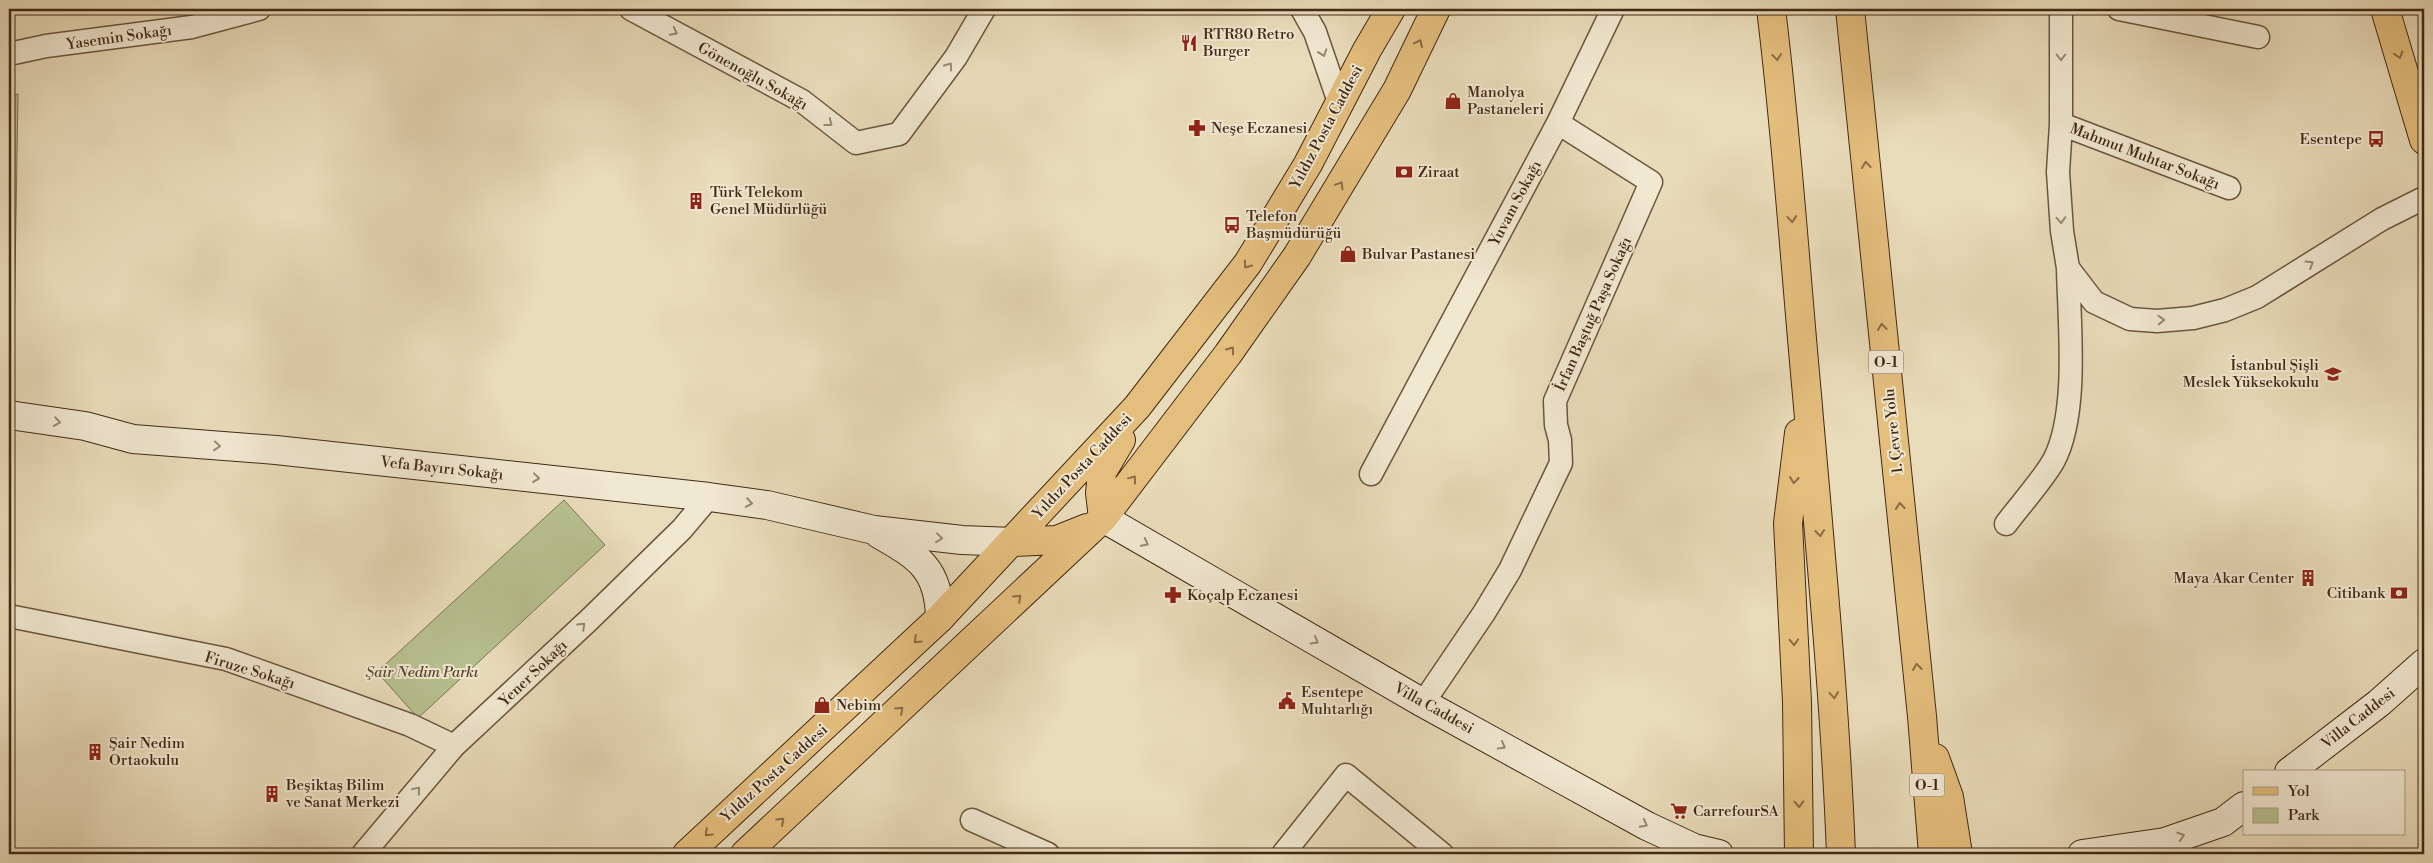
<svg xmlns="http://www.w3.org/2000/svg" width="2433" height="863" font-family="'Libre Bodoni',serif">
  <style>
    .green { fill: #b7c08f; stroke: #7c7452 }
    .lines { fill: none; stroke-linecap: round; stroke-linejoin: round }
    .street-casing { stroke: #6c563e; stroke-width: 25 }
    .secondary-casing { stroke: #422915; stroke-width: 30 }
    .primary-casing { stroke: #422915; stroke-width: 30 }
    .highway-casing { stroke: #422915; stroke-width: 30 }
    .street { stroke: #f1e8d2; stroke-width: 22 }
    .secondary { stroke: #f1e8d2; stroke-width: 28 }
    .primary { stroke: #e4be7d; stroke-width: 28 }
    .highway { stroke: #e4be7d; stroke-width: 28 }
    .oneway { stroke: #9a8874 }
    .oneway2 { stroke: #8b6c44 }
    .labels { text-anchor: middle; stroke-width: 4; stroke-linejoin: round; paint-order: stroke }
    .shield { fill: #f1e8d2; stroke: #76624e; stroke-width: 1 }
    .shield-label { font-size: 14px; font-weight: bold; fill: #422915 }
    .poi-label { font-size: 15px; fill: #422915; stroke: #f1e8d2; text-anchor: start }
    .street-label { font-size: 15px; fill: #422915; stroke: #f1e8d2 }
    .park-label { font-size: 15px; font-style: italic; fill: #59472d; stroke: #f1e8d2 }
  </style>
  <rect width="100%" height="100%" fill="#e9dcba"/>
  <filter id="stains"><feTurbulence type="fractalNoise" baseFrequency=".004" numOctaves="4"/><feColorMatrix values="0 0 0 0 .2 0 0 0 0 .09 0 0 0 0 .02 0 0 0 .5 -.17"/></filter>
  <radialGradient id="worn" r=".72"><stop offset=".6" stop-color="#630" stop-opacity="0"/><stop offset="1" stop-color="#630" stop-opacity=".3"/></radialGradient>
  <!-- green -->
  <path class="green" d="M18 94 13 400 9 398V95Z
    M564 500 605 545 418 718 377 672Z"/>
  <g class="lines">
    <!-- street casing -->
    <g class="street-casing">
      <path id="street" d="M631 9 802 101 856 143 899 134 956 57 984 9
        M1302 9 1315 32 1340 105
        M2061 9V124L2058 172 2062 231 2068 268 2094 302 2130 319 2157 321 2193 318 2225 310 2257 297 2382 219 2424 198
        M2119 9 2258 37
        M9 54 46 46 192 27 259 9
        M2061 124 2229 188
        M1371 474 1558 123 1613 9
        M2006 524C2020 505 2043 480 2054 460 2079 412 2069 322 2068 268
        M9 616 226 659 410 725 454 746
        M1423 703 1484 613 1510 570 1561 463 1560 440 1556 425 1555 401 1651 182 1558 123
        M972 820 1048 854
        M363 854 454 746 590 619 682 529 709 497
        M1283 854 1346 775 1442 854"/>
    </g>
    <!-- secondary casing -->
    <g class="secondary-casing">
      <path id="secondary" d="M9 415 85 426 133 439 276 450 709 497 767 505 874 530 962 540 1013 542
        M1103 518 1423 703 1647 826 1694 848 1719 854
        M879 534C919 557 939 569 940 618
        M2289 772 2379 703 2424 663
        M2082 854 2165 842 2223 822 2244 806"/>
    </g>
    <!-- primary casing -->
    <g class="primary-casing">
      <path id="primary" d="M2385 9 2424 140
        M1103 518 1100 493 1102 472 1121 440
        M1013 542 1057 540 1087 528
        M687 854 940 618 1137 407 1248 263 1308 164 1367 50 1391 9
        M745 854 1103 518 1228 354 1297 256 1397 90 1436 9"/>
    </g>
    <!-- highway casing -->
    <g class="highway-casing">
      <path id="highway" d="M1771 9C1787 137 1795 266 1807 395 1820 548 1835 700 1841 854
        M1850 9 1922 716 1933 854
        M1935 758 1949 797 1958 854
        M1799 854 1797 702 1788 523 1799 433"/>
    </g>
    <!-- street -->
    <use href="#street" class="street"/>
    <!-- secondary -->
    <use href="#secondary" class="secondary"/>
    <!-- primary -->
    <use href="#primary" class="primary"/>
    <!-- highway -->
    <use href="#highway" class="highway"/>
  </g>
  <!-- one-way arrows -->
  <defs><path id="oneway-chevron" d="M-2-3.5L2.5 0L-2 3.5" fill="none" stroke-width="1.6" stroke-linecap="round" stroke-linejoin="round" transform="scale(1.25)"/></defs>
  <g class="oneway">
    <use href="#oneway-chevron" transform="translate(674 32) rotate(28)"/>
    <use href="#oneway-chevron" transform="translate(1323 53) rotate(71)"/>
    <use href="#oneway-chevron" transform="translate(2061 57) rotate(90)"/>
    <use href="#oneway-chevron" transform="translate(949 66) rotate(-54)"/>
    <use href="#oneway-chevron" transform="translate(829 123) rotate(38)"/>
    <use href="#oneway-chevron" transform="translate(2061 220) rotate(86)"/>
    <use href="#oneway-chevron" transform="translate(2310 264) rotate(-32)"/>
    <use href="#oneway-chevron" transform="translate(2161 320) rotate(-2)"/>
    <use href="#oneway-chevron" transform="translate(57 422) rotate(8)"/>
    <use href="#oneway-chevron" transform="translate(217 446) rotate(5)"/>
    <use href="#oneway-chevron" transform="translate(536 478) rotate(6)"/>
    <use href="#oneway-chevron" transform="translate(749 503) rotate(8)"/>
    <use href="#oneway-chevron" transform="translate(939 538) rotate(6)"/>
    <use href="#oneway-chevron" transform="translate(1145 543) rotate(27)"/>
    <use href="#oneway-chevron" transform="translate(582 626) rotate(-44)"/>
    <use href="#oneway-chevron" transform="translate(1315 641) rotate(30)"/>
    <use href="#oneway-chevron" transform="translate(1502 746) rotate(29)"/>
    <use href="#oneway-chevron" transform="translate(417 790) rotate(-50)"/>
    <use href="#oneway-chevron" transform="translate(1644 824) rotate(28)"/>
    <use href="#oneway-chevron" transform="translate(2181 836) rotate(-18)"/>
  </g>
  <g class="oneway2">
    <use href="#oneway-chevron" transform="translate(1419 43) rotate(-64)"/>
    <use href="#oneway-chevron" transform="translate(2399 55) rotate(73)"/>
    <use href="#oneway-chevron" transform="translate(1777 57) rotate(83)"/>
    <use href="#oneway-chevron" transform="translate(1866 165) rotate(-96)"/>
    <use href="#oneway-chevron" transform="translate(1340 185) rotate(-59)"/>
    <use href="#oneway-chevron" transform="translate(1792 219) rotate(85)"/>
    <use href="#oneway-chevron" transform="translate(1247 265) rotate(125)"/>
    <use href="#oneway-chevron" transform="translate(1882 327) rotate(-96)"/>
    <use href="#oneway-chevron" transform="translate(1231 350) rotate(-54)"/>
    <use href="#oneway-chevron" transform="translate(1133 479) rotate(-53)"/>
    <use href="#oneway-chevron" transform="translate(1794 480) rotate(97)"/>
    <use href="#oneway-chevron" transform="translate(1900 506) rotate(-96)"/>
    <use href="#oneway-chevron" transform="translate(1820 533) rotate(84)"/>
    <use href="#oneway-chevron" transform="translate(1018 598) rotate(-44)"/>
    <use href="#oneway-chevron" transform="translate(917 640) rotate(137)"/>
    <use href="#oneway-chevron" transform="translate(1794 642) rotate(87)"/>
    <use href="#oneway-chevron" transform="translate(1917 667) rotate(-96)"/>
    <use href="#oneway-chevron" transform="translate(1834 695) rotate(85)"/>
    <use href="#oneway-chevron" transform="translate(900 710) rotate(-43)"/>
    <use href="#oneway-chevron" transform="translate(1799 804) rotate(89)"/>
    <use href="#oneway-chevron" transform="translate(781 821) rotate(-43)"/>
    <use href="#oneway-chevron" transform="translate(708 833) rotate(136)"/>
  </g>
  <!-- icons -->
  <defs>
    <g id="restaurant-bare" transform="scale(1.35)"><path d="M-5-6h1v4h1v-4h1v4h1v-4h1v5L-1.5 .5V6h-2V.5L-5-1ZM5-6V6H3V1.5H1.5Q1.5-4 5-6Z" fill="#8f2418" stroke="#f1e8d2" stroke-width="2.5" paint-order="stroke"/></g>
    <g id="shop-bare" transform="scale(1.35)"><path d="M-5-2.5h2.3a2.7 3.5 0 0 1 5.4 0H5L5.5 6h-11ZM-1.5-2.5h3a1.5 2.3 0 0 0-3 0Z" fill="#8f2418" stroke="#f1e8d2" stroke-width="2.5" paint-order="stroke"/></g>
    <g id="pharmacy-bare" transform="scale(1.35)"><path d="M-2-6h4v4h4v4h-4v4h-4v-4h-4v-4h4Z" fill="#8f2418" stroke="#f1e8d2" stroke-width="2.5" paint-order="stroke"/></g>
    <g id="bus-bare" transform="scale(1.35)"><path d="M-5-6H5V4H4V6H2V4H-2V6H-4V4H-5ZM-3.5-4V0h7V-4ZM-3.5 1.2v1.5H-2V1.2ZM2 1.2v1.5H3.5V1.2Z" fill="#8f2418" stroke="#f1e8d2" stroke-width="2.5" paint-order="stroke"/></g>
    <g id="bank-bare" transform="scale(1.35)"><path d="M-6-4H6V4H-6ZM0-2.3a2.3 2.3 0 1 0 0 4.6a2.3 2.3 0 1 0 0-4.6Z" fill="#8f2418" stroke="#f1e8d2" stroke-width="2.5" paint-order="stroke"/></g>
    <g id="building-bare" transform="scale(1.35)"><path d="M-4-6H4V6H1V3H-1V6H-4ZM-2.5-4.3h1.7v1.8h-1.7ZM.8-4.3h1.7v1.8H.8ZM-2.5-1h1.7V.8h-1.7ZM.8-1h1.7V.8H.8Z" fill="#8f2418" stroke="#f1e8d2" stroke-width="2.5" paint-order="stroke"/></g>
    <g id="university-bare" transform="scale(1.35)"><path d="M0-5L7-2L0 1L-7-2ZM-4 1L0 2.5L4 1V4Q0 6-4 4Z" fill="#8f2418" stroke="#f1e8d2" stroke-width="2.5" paint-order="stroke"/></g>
    <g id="civic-bare" transform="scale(1.35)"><path d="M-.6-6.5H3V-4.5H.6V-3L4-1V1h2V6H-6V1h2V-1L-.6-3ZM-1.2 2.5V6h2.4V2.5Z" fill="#8f2418" stroke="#f1e8d2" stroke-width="2.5" paint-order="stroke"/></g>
    <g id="supermarket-bare" transform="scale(1.35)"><path d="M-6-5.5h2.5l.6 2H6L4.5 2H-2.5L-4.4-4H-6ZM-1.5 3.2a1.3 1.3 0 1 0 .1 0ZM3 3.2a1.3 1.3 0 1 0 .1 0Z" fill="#8f2418" stroke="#f1e8d2" stroke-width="2.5" paint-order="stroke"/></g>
  </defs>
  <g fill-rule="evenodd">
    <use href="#restaurant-bare" x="1189" y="43"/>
    <use href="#shop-bare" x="1453" y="101"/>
    <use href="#pharmacy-bare" x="1197" y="128"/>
    <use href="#bus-bare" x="2376" y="139"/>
    <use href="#bank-bare" x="1404" y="172"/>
    <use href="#building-bare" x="696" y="201"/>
    <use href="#bus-bare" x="1232" y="225"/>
    <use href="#shop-bare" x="1348" y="254"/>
    <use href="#university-bare" x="2333" y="374"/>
    <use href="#building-bare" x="2308" y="578"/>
    <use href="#bank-bare" x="2399" y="593"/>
    <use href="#pharmacy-bare" x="1173" y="595"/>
    <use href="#civic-bare" x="1287" y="701"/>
    <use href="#shop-bare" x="822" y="705"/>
    <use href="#building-bare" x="95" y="752"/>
    <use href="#building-bare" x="272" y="794"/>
    <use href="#supermarket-bare" x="1679" y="811"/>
  </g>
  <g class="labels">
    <!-- shield labels -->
    <g class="shield">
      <rect x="1868.5" y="350.5" width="35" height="23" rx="4"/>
      <rect x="1909.5" y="773.5" width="35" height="23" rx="4"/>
    </g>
    <g class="shield-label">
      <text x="1886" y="367">O-1</text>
      <text x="1927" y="790">O-1</text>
    </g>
    <!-- poi labels -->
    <g class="poi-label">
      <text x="1203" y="39">RTR80 Retro<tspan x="1203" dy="17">Burger</tspan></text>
      <text x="1467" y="97">Manolya<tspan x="1467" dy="17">Pastaneleri</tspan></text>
      <text x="1211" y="133">Neşe Eczanesi</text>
      <text x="2362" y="144" text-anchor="end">Esentepe</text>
      <text x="1418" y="177">Ziraat</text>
      <text x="710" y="197">Türk Telekom<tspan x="710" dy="17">Genel Müdürlüğü</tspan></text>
      <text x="1246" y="221">Telefon<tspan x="1246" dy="17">Başmüdürüğü</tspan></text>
      <text x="1362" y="259">Bulvar Pastanesi</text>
      <text x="2319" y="370" text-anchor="end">İstanbul Şişli<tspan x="2319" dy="17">Meslek Yüksekokulu</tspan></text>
      <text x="2294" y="583" text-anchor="end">Maya Akar Center</text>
      <text x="2385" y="598" text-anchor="end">Citibank</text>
      <text x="1187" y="600">Koçalp Eczanesi</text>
      <text x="1301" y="697">Esentepe<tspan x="1301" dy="17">Muhtarlığı</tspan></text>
      <text x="836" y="710">Nebim</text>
      <text x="109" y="748">Şair Nedim<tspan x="109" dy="17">Ortaokulu</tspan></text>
      <text x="286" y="790">Beşiktaş Bilim<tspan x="286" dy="17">ve Sanat Merkezi</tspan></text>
      <text x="1693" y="816">CarrefourSA</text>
    </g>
    <!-- street labels -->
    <g class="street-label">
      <text transform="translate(119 37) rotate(-8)" y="5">Yasemin Sokağı</text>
      <text transform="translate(753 76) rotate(29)" y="5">Gönenoğlu Sokağı</text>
      <text transform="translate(1326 127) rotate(-62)" y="5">Yıldız Posta Caddesi</text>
      <text transform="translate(2145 156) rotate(21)" y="5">Mahmut Muhtar Sokağı</text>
      <text transform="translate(1515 203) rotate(-62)" y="5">Yuvam Sokağı</text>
      <text transform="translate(1593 314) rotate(-66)" y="5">İrfan Baştuğ Paşa Sokağı</text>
      <text transform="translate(1893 431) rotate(-96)" y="5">1. Çevre Yolu</text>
      <text transform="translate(1082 466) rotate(-47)" y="5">Yıldız Posta Caddesi</text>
      <text transform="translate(442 468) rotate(6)" y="5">Vefa Bayırı Sokağı</text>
      <text transform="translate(250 670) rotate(17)" y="5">Firuze Sokağı</text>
      <text transform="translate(533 673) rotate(-44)" y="5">Yener Sokağı</text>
      <text transform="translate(1434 708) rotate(29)" y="5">Villa Caddesi</text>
      <text transform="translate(2358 718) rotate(-38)" y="5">Villa Caddesi</text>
      <text transform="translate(774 773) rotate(-42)" y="5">Yıldız Posta Caddesi</text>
    </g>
    <!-- park labels -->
    <g class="park-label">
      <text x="422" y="677">Şair Nedim Parkı</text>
    </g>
  </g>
  <!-- margin -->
  <rect width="2433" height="863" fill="none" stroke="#e9dcba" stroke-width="30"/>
  <rect x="10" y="10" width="2413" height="843" fill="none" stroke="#422915" stroke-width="2.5"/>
  <rect x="15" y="15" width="2403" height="833" fill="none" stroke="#422915"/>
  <!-- legend -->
  <rect x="2243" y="770" width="162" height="65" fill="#f1e8d2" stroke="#ab9c86"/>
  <rect x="2253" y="787" width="25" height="8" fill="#e4be7d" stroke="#ab9c86"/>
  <text x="2288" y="796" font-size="15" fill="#422915">Yol</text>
  <rect x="2253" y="808" width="25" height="15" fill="#b7c08f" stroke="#ab9c86"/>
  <text x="2288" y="820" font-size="15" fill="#422915">Park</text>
  <rect width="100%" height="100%" filter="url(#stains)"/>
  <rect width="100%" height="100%" fill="url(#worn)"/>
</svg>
